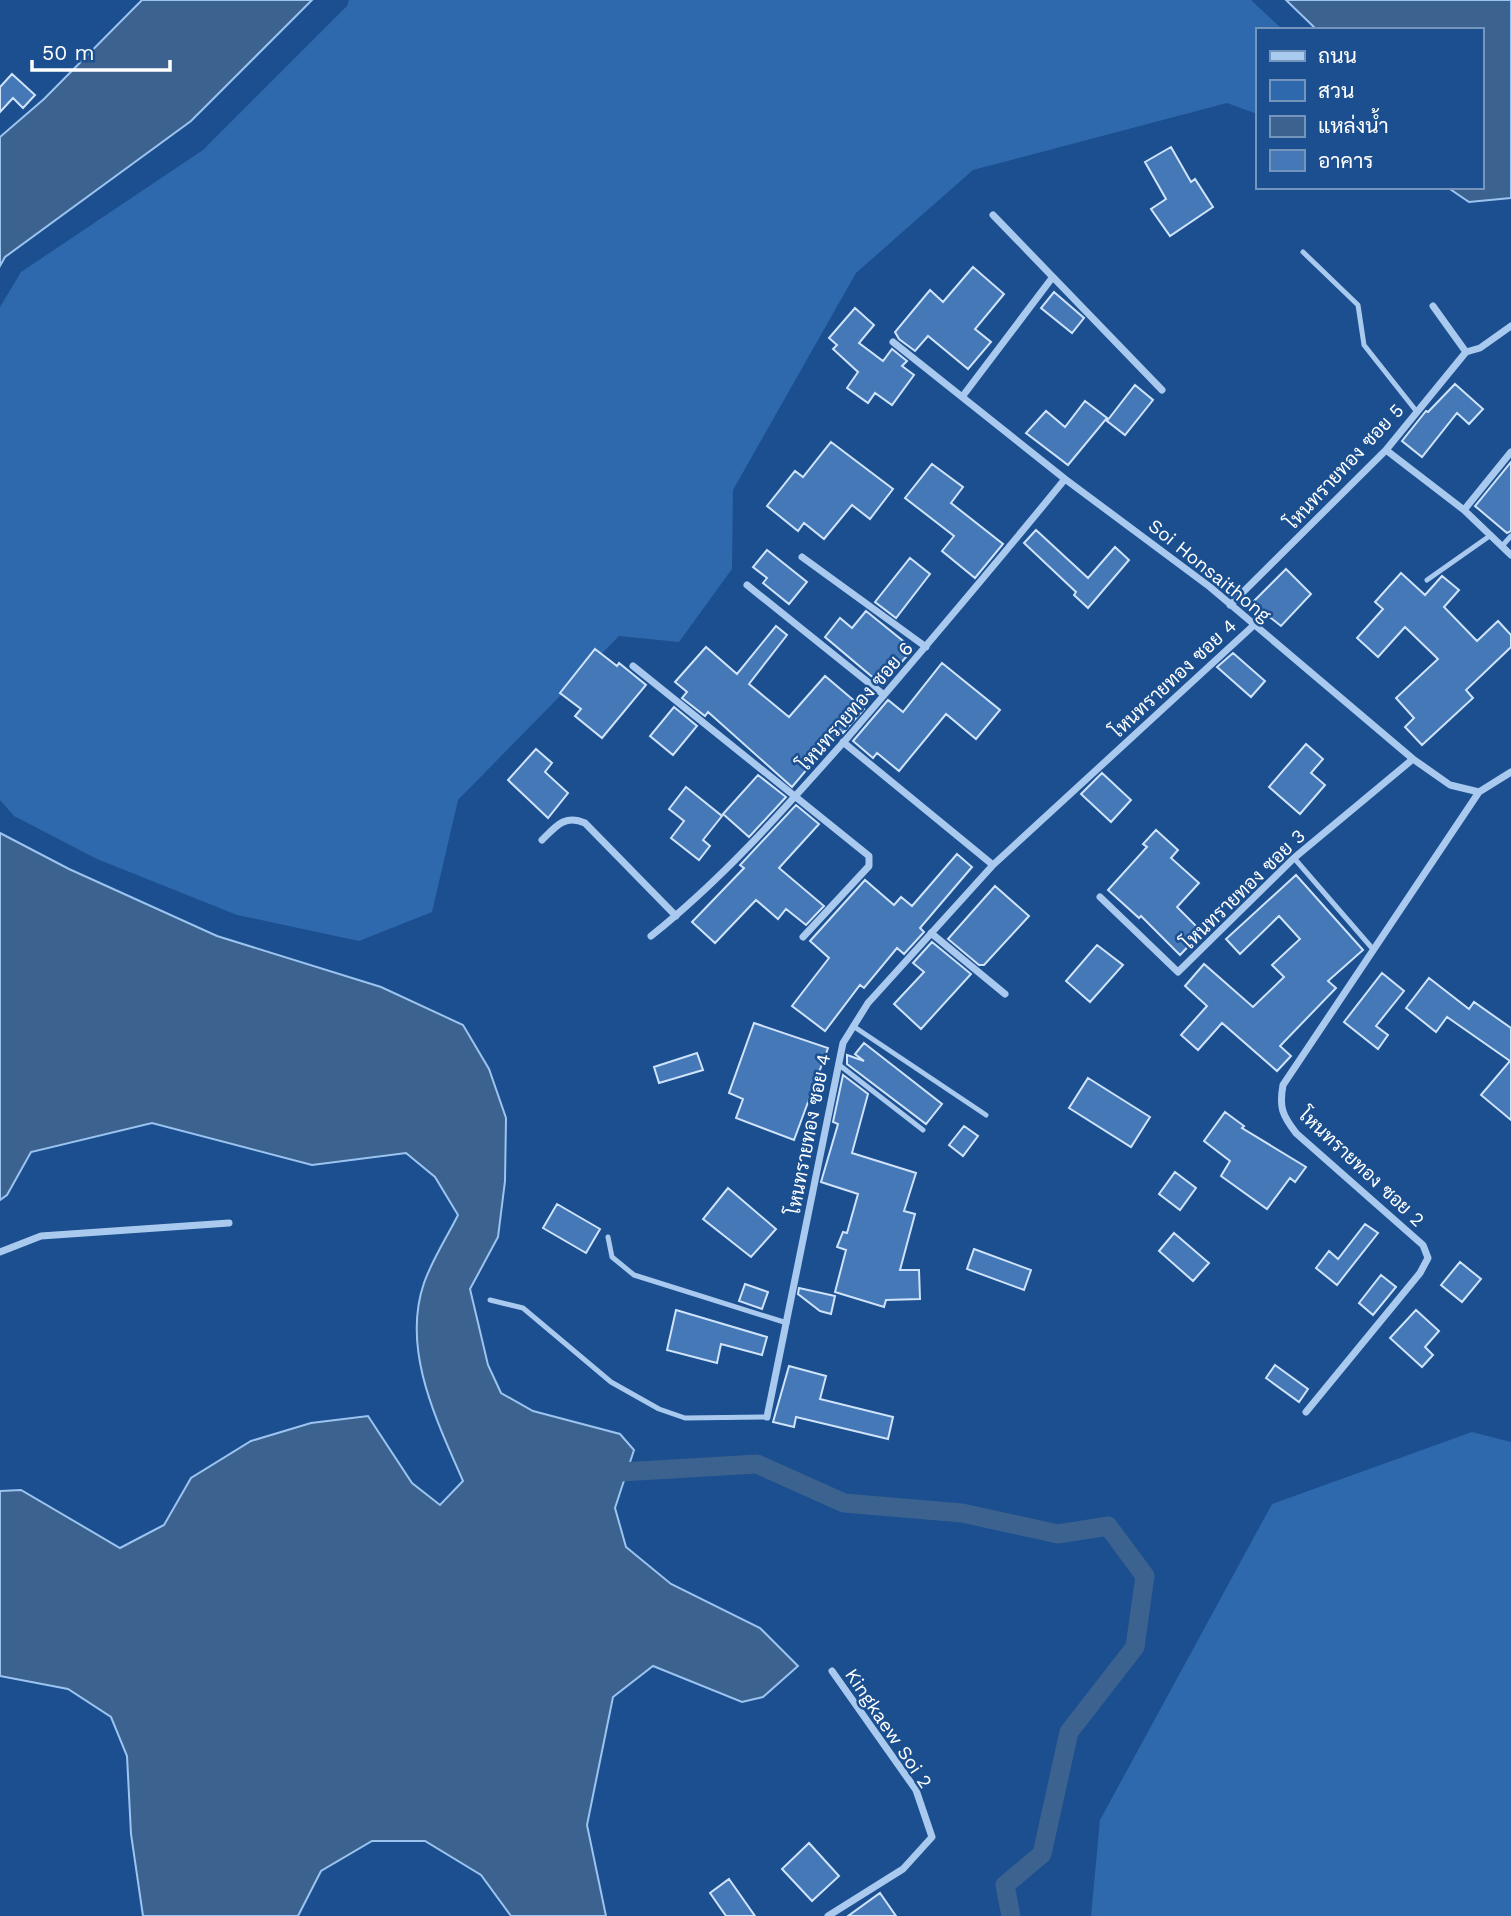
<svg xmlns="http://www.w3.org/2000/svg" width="1511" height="1916" font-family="'Work Sans',Sarabun,sans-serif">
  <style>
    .green { fill: #2e69ad }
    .water { fill: #3c6290; stroke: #9cc4f0; stroke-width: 2 }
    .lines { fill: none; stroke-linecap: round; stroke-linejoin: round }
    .canal { stroke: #3c6290; stroke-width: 19 }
    .building { fill: #4478b7; stroke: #cfe3fa; stroke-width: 2 }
    .lane { stroke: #a9c9ee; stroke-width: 5 }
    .street { stroke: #a9c9ee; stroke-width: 7 }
    .labels { text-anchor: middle; stroke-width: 5; stroke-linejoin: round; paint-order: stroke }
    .street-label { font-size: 19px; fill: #fff; stroke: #1b4f8f }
  </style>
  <rect width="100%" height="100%" fill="#1b4f8f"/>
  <!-- green -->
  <path class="green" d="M349 0H1251L1283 30H1257V114L1227 103 973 170 856 273 733 490 732 569 679 642 619 636 458 800 432 912 359 941 237 915 97 859 14 816 0 800V307L21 272 203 150 347 6Z
    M1472 1432 1511 1442V1916H1091L1100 1820 1272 1504Z"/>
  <!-- water -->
  <path class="water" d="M142 0H312L191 121 5 257 0 266V137L44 99Z
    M1286 0H1511V198L1469 202 1447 187H1481V30H1317Z
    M0 833 69 869 217 936 381 987 463 1025 489 1069 506 1118 505 1181 498 1237 470 1289 488 1365 501 1393 533 1411 620 1434 634 1450 615 1508 626 1547 671 1584 760 1628 798 1666 763 1697 742 1702 653 1666 613 1697 587 1825 606 1916H511L481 1875 425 1841H372L321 1871 298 1916H143L131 1834 127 1756 111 1717 68 1689 0 1676V1491L21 1490 120 1548 164 1525 191 1478 251 1441 311 1423 368 1416 412 1483 440 1505 463 1481C437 1421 401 1350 424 1283 432 1260 447 1237 458 1215L435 1177 406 1153 312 1165 152 1123 31 1152 7 1195 0 1200Z"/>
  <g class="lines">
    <!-- canal -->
    <path class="canal" d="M604 1473 757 1464 844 1503 962 1513 1058 1534 1108 1526 1145 1576 1135 1647 1069 1732 1042 1854 1005 1885 1011 1916"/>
  </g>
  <!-- building -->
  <path class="building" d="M12 74 35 95 23 108 13 98 0 112V87Z
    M1171 147 1191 182 1195 179 1213 207 1170 236 1151 209 1166 199 1145 162Z
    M973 267 1004 294 975 329 991 342 968 369 928 336 915 351 899 339 895 332 930 290 943 302Z
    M1054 292 1084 318 1072 333 1041 308Z
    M855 308 874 325 859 343 883 361 892 349 907 361 902 366 914 375 892 405 875 393 868 403 847 388 858 372 833 349 837 345 829 338Z
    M1455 384 1483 409 1469 424 1457 413 1422 457 1402 441 1426 411 1428 412Z
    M1135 385 1153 400 1125 435 1107 421Z
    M1085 401 1107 418 1068 465 1026 433 1046 411 1065 427Z
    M831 442 893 489 870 519 852 505 824 539 804 523 798 531 767 506 795 471 803 477Z
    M1511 462V531L1507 533 1475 506Z
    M932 464 963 487 951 503 1003 544 975 578 942 551 954 536 905 498Z
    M1036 530 1088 578 1115 547 1129 560 1088 608 1074 595 1076 592 1024 543Z
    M767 550 807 582 789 604 763 583 767 578 753 567Z
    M910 558 930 574 896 618 875 602Z
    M1286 569 1311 594 1281 626 1252 603Z
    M1401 573 1425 595 1442 576 1459 590 1444 607 1477 641 1498 621 1511 635V647L1466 690 1473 698 1422 745 1405 727 1414 718 1396 698 1438 659 1405 627 1378 657 1357 638 1383 609 1375 602Z
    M866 611 913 649 882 685 825 637 840 618 852 628Z
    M776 626 787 635 749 684 789 717 825 676 864 709 843 733 840 730 792 787 708 712 705 716 682 698 687 692 675 682 706 647 737 674Z
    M595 649 617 666 619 663 646 685 602 738 575 716 581 709 560 693Z
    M1233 653 1265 681 1251 697 1217 667Z
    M942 663 1000 710 976 739 946 714 899 771 877 753 873 758 853 741 888 700 903 712Z
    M674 707 697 726 673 755 650 736Z
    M1306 744 1323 759 1311 773 1325 785 1300 814 1269 787Z
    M536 749 552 763 545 772 568 793 548 818 508 780Z
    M1102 773 1131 800 1111 822 1081 794Z
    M758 775 786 797 749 837 723 814Z
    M686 787 722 816 703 840 710 846 699 860 671 838 684 821 669 809Z
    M796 805 819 824 779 868 824 906 806 925 786 909 778 919 756 900 715 943 692 922 744 868 740 865Z
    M1156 830 1178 850 1171 858 1199 883 1177 907 1202 932 1180 955 1141 916 1139 918 1108 890 1147 847 1143 844Z
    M957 854 972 867 920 928 924 932 904 954 897 948 864 988 860 985 825 1031 792 1006 829 958 810 941 865 880 894 905 901 897 912 906Z
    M1296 875 1363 950 1328 981 1336 988 1280 1046 1291 1056 1277 1071 1222 1023 1198 1050 1181 1035 1207 1006 1185 986 1204 964 1253 1007 1284 977 1272 965 1300 939 1279 916 1240 954 1226 939Z
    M995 886 1029 916 984 965H979L948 939Z
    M932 942 971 974 921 1029 894 1004 924 972 913 963Z
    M1097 945 1123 965 1090 1002 1066 981Z
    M1382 973 1404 991 1376 1026 1388 1035 1378 1049 1344 1022Z
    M1429 978 1469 1009 1474 1002 1511 1028V1120L1481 1095 1510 1061 1447 1017 1436 1032 1406 1008Z
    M754 1023 828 1048 794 1140 736 1118 743 1099 729 1093Z
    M864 1043 942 1104 926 1124 847 1064V1055L864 1061 855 1054Z
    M697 1053 703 1070 659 1083 654 1067Z
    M843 1075 868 1094 852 1153 916 1173 904 1211 915 1214 900 1270H919L920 1299 886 1300 884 1307 835 1292 846 1250 837 1247 843 1232 847 1233 858 1194 821 1182 838 1124 833 1122Z
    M1088 1078 1150 1117 1131 1147 1069 1108Z
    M1225 1112 1244 1126 1242 1128 1306 1167 1295 1182 1290 1178 1267 1209 1221 1176 1230 1161 1204 1141Z
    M964 1126 978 1136 963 1156 949 1145Z
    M1175 1172 1196 1188 1180 1210 1159 1194Z
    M728 1188 776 1229 751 1257 703 1219Z
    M557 1204 600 1229 586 1253 543 1228Z
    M1365 1224 1378 1233 1337 1285 1316 1268 1329 1251 1338 1259Z
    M1174 1233 1209 1263 1193 1281 1159 1251Z
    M974 1249 1031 1270 1024 1290 967 1269Z
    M1460 1262 1481 1279 1462 1302 1441 1285Z
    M1381 1275 1396 1287 1373 1315 1359 1303Z
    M745 1284 768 1292 762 1309 739 1301Z
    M799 1288 835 1296 831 1314 820 1311 798 1294Z
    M676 1310 767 1337 762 1355 721 1344 717 1363 667 1350Z
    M1416 1310 1439 1331 1425 1347 1433 1355 1422 1367 1390 1338Z
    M1275 1365 1308 1389 1299 1402 1266 1378Z
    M789 1366 826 1376 820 1399 893 1417 888 1439 796 1417 794 1427 773 1422Z
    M809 1843 839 1876 812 1901 782 1869Z
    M729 1879 755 1916H726L710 1893Z
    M880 1893 896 1916H848Z"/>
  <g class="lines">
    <!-- lane -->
    <path class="lane" d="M1303 252 1358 305 1364 345 1417 412
      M1503 545 1511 536
      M1427 580 1491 535
      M1294 858 1372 948
      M853 1026 986 1115
      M838 1064 923 1130
      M608 1237 612 1257 634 1275 787 1323
      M490 1300 523 1308 611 1382 659 1409 685 1418 767 1417"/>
    <!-- street -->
    <path class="street" d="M993 215 1162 390
      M1433 306 1466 352
      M893 342 1065 479 1210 587 1413 759 1450 785 1479 792 1511 772
      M962 397 1052 278
      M1386 450 1464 510 1511 555
      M1464 510 1511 452
      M802 557 926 647
      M747 585 884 695
      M1230 605 1386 450 1466 352 1480 348 1511 326
      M633 666 869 856V866L803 937
      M843 742 993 865
      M542 840C556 826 565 814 585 823L676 916
      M1100 897 1178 972 1294 858 1413 759
      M931 933 1005 994
      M651 936C725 877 786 807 849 736 922 651 994 566 1065 479
      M0 1252 41 1236 229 1223
      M1306 1412 1420 1273 1428 1258 1423 1245 1296 1133C1282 1115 1279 1107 1283 1085L1479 792
      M767 1417 843 1043 868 1003 993 865 1254 625
      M828 1916 903 1869 932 1837 916 1790 832 1671"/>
  </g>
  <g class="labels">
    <!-- street labels -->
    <g class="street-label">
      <text transform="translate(1344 466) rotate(-47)" y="7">โหนทรายทอง ซอย 5</text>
      <text transform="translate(1210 570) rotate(39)" y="7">Soi Honsaithong</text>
      <text transform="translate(1173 678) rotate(-43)" y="7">โหนทรายทอง ซอย 4</text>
      <text transform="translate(855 706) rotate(-49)" y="7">โหนทรายทอง ซอย 6</text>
      <text transform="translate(1243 889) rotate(-44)" y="7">โหนทรายทอง ซอย 3</text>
      <text transform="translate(808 1134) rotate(-79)" y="7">โหนทรายทอง ซอย 4</text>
      <text transform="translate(1362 1167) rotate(43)" y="7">โหนทรายทอง ซอย 2</text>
      <text transform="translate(889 1728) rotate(56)" y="7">Kingkaew Soi 2</text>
    </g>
  </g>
  <!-- legend -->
  <rect x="1256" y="28" width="228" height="161" fill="#1b4f8f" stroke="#7695bc" stroke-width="2"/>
  <rect x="1270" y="51" width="35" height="10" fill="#a9c9ee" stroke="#7695bc" stroke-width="2"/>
  <text x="1318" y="63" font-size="21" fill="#ffffff">ถนน</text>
  <rect x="1270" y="80" width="35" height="21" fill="#2e69ad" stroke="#7695bc" stroke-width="2"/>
  <text x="1318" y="98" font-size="21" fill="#ffffff">สวน</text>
  <rect x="1270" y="116" width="35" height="21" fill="#3c6290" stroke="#7695bc" stroke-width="2"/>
  <text x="1318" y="133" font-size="21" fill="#ffffff">แหล่งน้ำ</text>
  <rect x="1270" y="150" width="35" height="21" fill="#4478b7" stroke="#7695bc" stroke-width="2"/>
  <text x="1318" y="168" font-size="21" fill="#ffffff">อาคาร</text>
  <!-- scale -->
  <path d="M32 60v10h138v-10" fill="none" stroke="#ffffff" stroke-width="3.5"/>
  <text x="42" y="60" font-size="21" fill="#ffffff" stroke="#1b4f8f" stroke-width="5" paint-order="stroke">50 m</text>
</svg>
